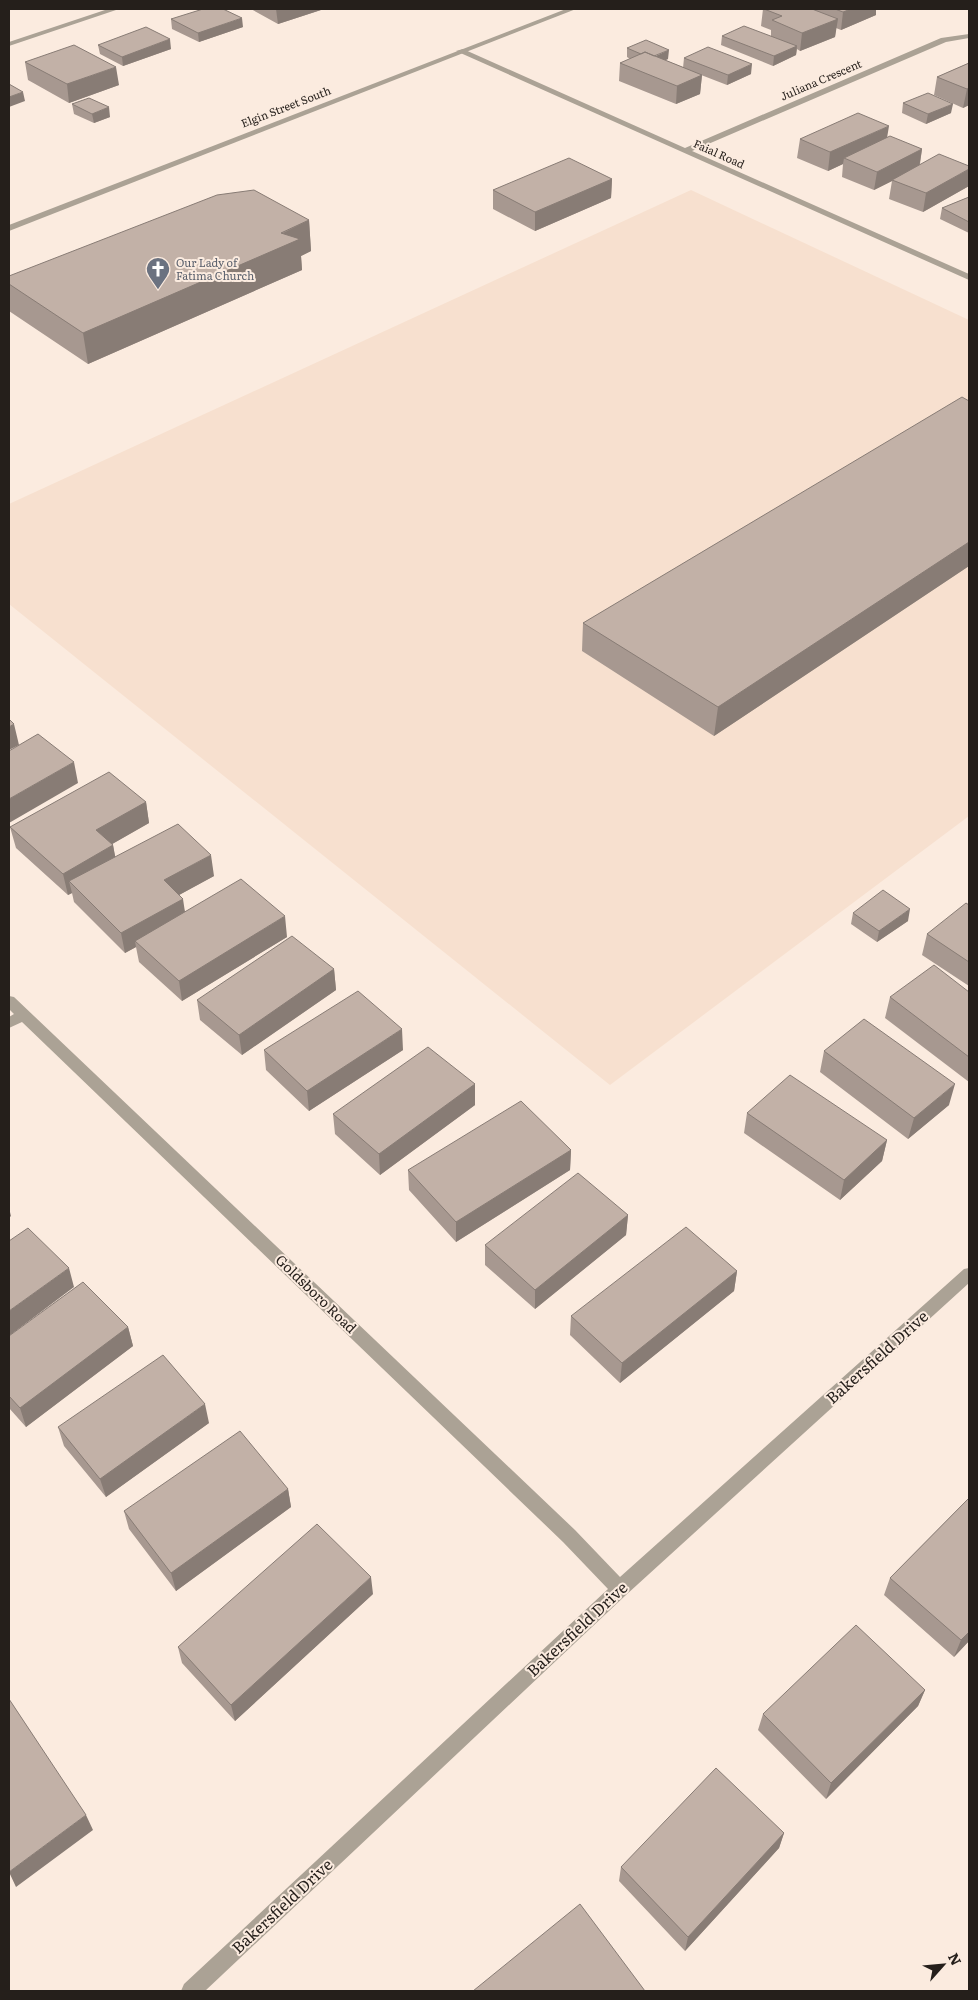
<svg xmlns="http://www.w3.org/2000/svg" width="978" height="2000" font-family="Literata,serif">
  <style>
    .built { fill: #f7e0cf }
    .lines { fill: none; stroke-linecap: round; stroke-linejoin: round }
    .minor { fill: #aba295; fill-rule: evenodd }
    .tertiary { fill: #aba295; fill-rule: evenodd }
    .wall { fill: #a79890 }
    .shaded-wall { fill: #887c75 }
    .building { fill: #c2b1a7; stroke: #887c75 }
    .labels { text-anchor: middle; stroke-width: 4; stroke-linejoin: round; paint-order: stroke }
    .far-street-label { font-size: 11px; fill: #251f1b; stroke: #fbebdf }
    .far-worship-label { font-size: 11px; fill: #5b616d; stroke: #fbebdf; text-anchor: start }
    .street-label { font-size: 14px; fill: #251f1b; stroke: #fbebdf }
    .near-street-label { font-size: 16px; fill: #251f1b; stroke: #fbebdf }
  </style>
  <rect width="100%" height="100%" fill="#fbebdf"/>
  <!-- built -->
  <path class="built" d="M691 190 969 320V816L610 1085 9 604V504Z"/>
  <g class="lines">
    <!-- minor -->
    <path class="minor" d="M108 9H119L9 46V42Z
      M969 34V38L946 42 692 151 969 274V280L456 51 463 49 685 148 941 38Z
      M9 996 14 997 575 1530 620 1577 964 1269 969 1268V1283L626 1595 205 1991H181L184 1984 608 1589 563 1542 22 1022 9 1028V1017L14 1014 9 1009Z"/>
    <!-- tertiary -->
    <path class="tertiary" d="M566 9H576L9 231V225Z"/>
  </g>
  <!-- wall -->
  <path class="wall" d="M251 9H324L278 24Z
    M763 9H876V15L841 30 836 28 835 37 800 51 797 49 796 55 773 66 721 45 722 36H771V30L761 26Z
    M171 19 243 27 199 42 172 29Z
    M98 45 171 49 123 66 100 54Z
    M627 48 668 59 665 60 702 75 700 94 676 104 619 81 620 63 630 59 627 57Z
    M684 58 751 74 727 85 683 68Z
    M25 62 119 85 69 103 28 80Z
    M969 63V105L963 108 934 95 937 77Z
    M903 103 951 113 926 124 902 113Z
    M72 104 110 117 94 123 74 114Z
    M887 137 922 149 920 164 969 186 923 212 889 199 892 181 874 190 842 177 843 164 828 171 797 158 800 139Z
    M612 179 611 198 535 231 493 209V190Z
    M969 197V233L940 219 942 208Z
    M309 220 311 251 301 256 302 270 88 364 9 311V276Z
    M969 401V566L714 736 582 651 583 623Z
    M146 802 149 823 112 844 113 845 115 857 214 876 179 895 185 912 287 937 182 1001 139 962 136 947 125 953 74 902 72 893 68 895 16 848 10 827Z
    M969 905V986L922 955 927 934Z
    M853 913 908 921 877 942 851 924Z
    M334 969 336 990 242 1055 200 1020 197 1000Z
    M969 992V1082L885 1018 890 997Z
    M264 1050H403L309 1111 266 1070Z
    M824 1051 949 1105 908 1139 820 1072Z
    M475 1084V1105L380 1175 335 1134 333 1114Z
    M747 1113 887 1140 882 1161 840 1200 744 1133Z
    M571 1150 570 1170 456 1242 409 1190 408 1170Z
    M628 1215 626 1235 535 1309 485 1265V1245Z
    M737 1271 734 1291 620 1383 570 1335 571 1316Z
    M128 1327 133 1346 26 1427 9 1408V1336Z
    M209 1423 106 1497 64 1446 58 1427Z
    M288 1489 291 1507 176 1591 129 1529 124 1511Z
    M969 1498V1641L954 1657 884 1595 890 1578Z
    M373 1594 235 1721 182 1663 178 1647Z
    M925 1690 918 1706 826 1799 758 1730 763 1714Z
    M784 1833 779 1848 685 1951 619 1881 621 1867Z"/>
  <!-- shaded-wall -->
  <path class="shaded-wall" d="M276 9H324L278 24Z
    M851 9H876V15L841 30 843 12Z
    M242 18 243 27 199 42 198 33Z
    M838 19 835 37 800 51 802 33Z
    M170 39 171 49 123 66 122 57Z
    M797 46 796 55 773 66 774 56Z
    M669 50 668 59 650 67 651 58Z
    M752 64 751 74 727 85 728 75Z
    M116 67 119 85 69 103 67 84Z
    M702 75 700 94 676 104 677 86Z
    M969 88V105L963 108 967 89Z
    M23 92 25 101 9 107V97Z
    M953 104 951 113 926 124 928 114Z
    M109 107 110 117 94 123 92 114Z
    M889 126 886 144 844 158 843 164 828 171 830 152Z
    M922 149 919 168 892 180V181L874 190 877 172Z
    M969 169V186L923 212 926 193Z
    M612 179 611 198 535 231V212Z
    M309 220 311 251 301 256 302 270 88 364 83 333Z
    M969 542V566L714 736 718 707Z
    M14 724 19 745 9 750V727Z
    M74 762 78 783 9 823V799Z
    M146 802 149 823 100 851 96 830Z
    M113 845 117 866 69 881 72 893 68 895 63 874Z
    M211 855 214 876 168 901 164 880Z
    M183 899 186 919 135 941 136 947 125 953 121 933Z
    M910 909 908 921 877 942 879 931Z
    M285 916 287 937 182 1001 179 981Z
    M334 969 336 990 242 1055 239 1035Z
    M402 1029 403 1050 309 1111 307 1091Z
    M475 1084V1105L380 1175 379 1154Z
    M955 1084 949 1105 908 1139 914 1118Z
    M887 1140 882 1161 840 1200 844 1180Z
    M571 1150 570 1170 456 1242V1222Z
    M9 1208 11 1216 9 1218Z
    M628 1215 626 1235 535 1309V1290Z
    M69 1268 74 1287 9 1336V1311Z
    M737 1271 734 1291 620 1383 622 1363Z
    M128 1327 133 1346 26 1427 20 1408Z
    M205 1404 209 1423 106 1497 100 1479Z
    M288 1489 291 1507 176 1591 171 1573Z
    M371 1577 373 1594 235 1721 231 1705Z
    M969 1632V1641L954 1657 961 1640Z
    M925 1690 918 1706 826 1799 831 1783Z
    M86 1815 93 1830 16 1887 9 1872Z
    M784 1833 779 1848 685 1951 688 1937Z"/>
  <!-- building -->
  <path class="building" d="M203 9H223L242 18 198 33 171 19Z
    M764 9H812L838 19 802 33 772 20 782 16Z
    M835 9H851L843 12Z
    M744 26 797 46 774 56 722 36Z
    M146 27 170 39 122 57 98 45Z
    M646 40 669 50 654 56 645 52 641 54 627 48Z
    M74 45 116 67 67 84 25 62Z
    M708 47 752 64 728 75 684 58Z
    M645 52 702 75 677 86 620 63Z
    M969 63V88L967 89 937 77Z
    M9 84 23 92 9 97Z
    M928 93 953 104 928 114 903 103Z
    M89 98 109 107 92 114 72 104Z
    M858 113 889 126 830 152 800 139Z
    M890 136 922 149 877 172 844 158Z
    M939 154 969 166V169L926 193 892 180Z
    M569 158 612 179 535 212 493 190Z
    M254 190 309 220 281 233 300 239 83 333 9 284V276L217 195Z
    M969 197V222L942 208Z
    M962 397 969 401V542L718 707 583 623Z
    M9 719 14 724 9 727Z
    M38 734 74 762 9 799V751Z
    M109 772 146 802 96 830 113 845 63 874 10 827Z
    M178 824 211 855 164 880 183 899 121 933 69 881Z
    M241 879 285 916 179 981 135 941Z
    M883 890 910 909 879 931 853 913Z
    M966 903 969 905V962L927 934Z
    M292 936 334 969 239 1035 197 1000Z
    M934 965 969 992V1057L890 997Z
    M358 991 402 1029 307 1091 264 1050Z
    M864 1019 955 1084 914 1118 824 1051Z
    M428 1047 475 1084 379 1154 333 1114Z
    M790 1075 887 1140 844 1180 747 1113Z
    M521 1101 571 1150 456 1222 408 1170Z
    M578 1173 628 1215 535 1290 485 1245Z
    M686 1227 737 1271 622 1363 571 1316Z
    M28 1228 69 1268 9 1311V1241Z
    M83 1282 128 1327 20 1408 9 1396V1336Z
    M163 1355 205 1404 100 1479 58 1427Z
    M240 1431 288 1489 171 1573 124 1511Z
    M969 1498V1632L961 1640 890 1578Z
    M317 1524 371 1577 231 1705 178 1647Z
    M856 1625 925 1690 831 1783 763 1714Z
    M9 1699 86 1815 9 1872Z
    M716 1768 784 1833 688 1937 621 1867Z
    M580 1904 645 1991H473Z"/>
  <!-- icons -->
  <defs>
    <g id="church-pin" transform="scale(1.25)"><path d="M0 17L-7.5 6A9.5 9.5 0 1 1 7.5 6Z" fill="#6b7280" stroke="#fbebdf"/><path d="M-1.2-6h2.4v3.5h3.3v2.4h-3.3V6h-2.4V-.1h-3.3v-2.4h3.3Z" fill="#fff"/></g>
  </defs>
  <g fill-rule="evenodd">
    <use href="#church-pin" x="158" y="269"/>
  </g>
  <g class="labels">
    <!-- far-street labels -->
    <g class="far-street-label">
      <text transform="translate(821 80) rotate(-23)" y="4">Juliana Crescent</text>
      <text transform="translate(286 107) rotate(-21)" y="4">Elgin Street South</text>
      <text transform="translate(719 154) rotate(24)" y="4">Faial Road</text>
    </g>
    <!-- far-worship labels -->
    <g class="far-worship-label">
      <text x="176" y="267">Our Lady of<tspan x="176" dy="13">Fatima Church</tspan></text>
    </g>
    <!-- street labels -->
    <g class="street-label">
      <text transform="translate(316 1294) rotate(44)" y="5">Goldsboro Road</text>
    </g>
    <!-- near-street labels -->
    <g class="near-street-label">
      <text transform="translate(877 1357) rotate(-42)" y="6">Bakersfield Drive</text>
      <text transform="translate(577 1629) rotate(-43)" y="6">Bakersfield Drive</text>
      <text transform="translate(282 1906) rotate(-43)" y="6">Bakersfield Drive</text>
    </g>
  </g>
  <!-- border -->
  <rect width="978" height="2000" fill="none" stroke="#251f1b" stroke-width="20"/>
  <!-- north arrow -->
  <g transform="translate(943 1965) rotate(63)" stroke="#fbebdf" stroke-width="4" paint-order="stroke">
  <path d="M0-4L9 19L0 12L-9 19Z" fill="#251f1b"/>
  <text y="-8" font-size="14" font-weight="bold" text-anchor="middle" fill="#251f1b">N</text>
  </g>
</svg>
